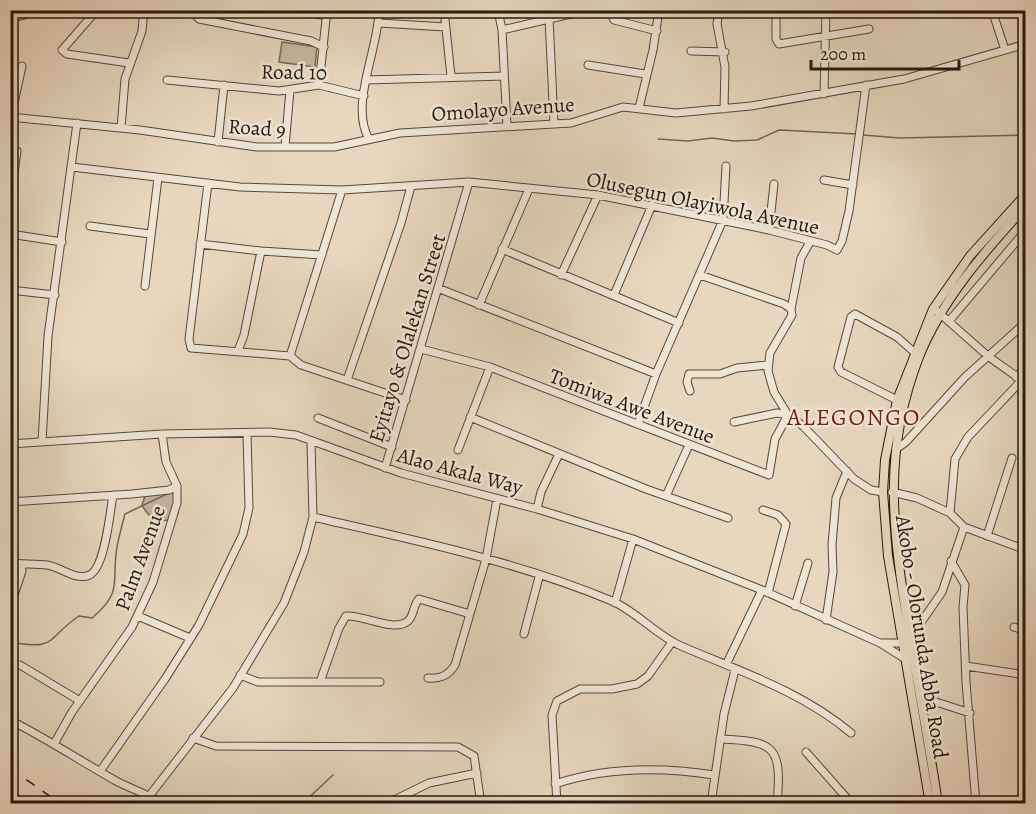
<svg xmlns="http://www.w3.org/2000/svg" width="1036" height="814" font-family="Alegreya,serif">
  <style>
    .green { fill: #c6b7a0; stroke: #766856; stroke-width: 1.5 }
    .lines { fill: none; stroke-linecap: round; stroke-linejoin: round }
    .stream { stroke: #726453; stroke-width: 1.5 }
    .minor-casing { stroke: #564839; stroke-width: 9 }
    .major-casing { stroke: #25190d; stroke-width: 10 }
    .minor { stroke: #efe5d5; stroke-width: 7 }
    .major { stroke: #e7d7be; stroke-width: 8 }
    .rail { stroke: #25190d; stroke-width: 1.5; stroke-dasharray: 10 10; stroke-linecap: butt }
    .labels { text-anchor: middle; stroke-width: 5; stroke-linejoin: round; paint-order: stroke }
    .street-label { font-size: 21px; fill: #25190d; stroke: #efe5d5 }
    .quarter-label { font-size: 24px; letter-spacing: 1.5px; fill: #7a1f14; stroke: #efe5d5 }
  </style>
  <rect width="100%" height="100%" fill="#e7d7be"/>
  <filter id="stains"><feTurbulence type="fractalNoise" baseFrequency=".00333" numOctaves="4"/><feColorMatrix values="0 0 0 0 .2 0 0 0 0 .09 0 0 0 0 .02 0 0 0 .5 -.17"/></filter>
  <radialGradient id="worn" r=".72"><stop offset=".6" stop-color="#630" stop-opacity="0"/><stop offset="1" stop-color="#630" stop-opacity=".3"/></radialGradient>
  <!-- green -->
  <path class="green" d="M282 42 317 47 315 67 279 62Z
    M178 491V513L175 519C159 523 149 519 142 505L145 496Z"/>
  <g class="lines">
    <!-- stream -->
    <path class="stream" d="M10 23 31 17 41 10
      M863 135 900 138 1026 135
      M658 139 688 141 712 138 734 141 757 140 779 130 858 134
      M10 642C58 651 46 638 79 616L92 618C124 591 111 582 117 547 119 536 122 525 125 514L169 493
      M302 804 333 775"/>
    <!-- minor casing -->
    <g class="minor-casing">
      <path id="minor" d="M97 10 62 50 67 54 129 63
        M191 10 199 19 311 41 324 47
        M296 10 327 16
        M444 10 451 76
        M498 10 502 30 507 126
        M609 10 614 20 657 31
        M719 10 717 24 725 67 724 109
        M776 10V39L779 44 869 29
        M992 10 1005 50
        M549 18 554 124
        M379 23 446 27
        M502 30 588 10
        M691 51 725 52
        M588 65 645 74
        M167 80 279 91 319 85 364 96
        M366 80 504 76
        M319 85 327 10
        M824 94 826 10
        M639 108 653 50 659 10
        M10 117 140 130 257 147H334L400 133 571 123 623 107 676 113 751 106 904 79 1026 44
        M11 117 22 66
        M121 128 125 79 142 31 144 10
        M369 139C349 105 379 48 379 10
        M218 142 224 85
        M285 147 290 90
        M10 148 17 151 10 203
        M72 167 240 187 342 190 469 182 598 195 769 230 827 245 837 250 842 241 849 211 866 85
        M824 180 853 185
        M208 183 189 339 191 348 290 356 301 365 406 400
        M90 226 150 234
        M769 230 774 184
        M10 234 62 242
        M200 244 261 251 322 255
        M502 249 679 323
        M561 275 598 195
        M700 275 784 304 791 309 792 315 770 353 768 371 774 392 788 415 803 426 854 479 871 490 883 492
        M145 286 158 178
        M440 289 656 374
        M10 290 55 295
        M614 295 652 205
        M479 305 529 189
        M791 309 801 258 810 242
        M937 311 989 357 1026 383
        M950 320 1026 230
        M421 349 490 367 769 475 775 439 788 415 777 413 734 422
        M238 351 244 335 261 251
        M290 356 342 190
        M1016 377 1026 367
        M347 380 401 223 411 186
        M690 391 687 382 689 374H720L737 368 768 365
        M897 400 841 372 838 367 851 317 855 314 897 337 914 352
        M470 417 646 489 728 518
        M318 418 392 447
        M638 424 656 374 723 220 726 166
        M42 442 48 336 77 123
        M10 444 162 434 269 432 296 435 401 473 537 509 633 539 762 590 880 643 907 660
        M896 449 906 442 965 377 1026 322
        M458 450 490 367
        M1025 455 1026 456
        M385 468 469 182
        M892 492 917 498 950 513 964 527 1026 550
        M666 496 689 445
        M10 502 132 494 169 490 177 486
        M537 509 541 492 559 454
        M763 510 778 515 786 524 768 593
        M950 513 955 459 968 437 1021 381
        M313 517C414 540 516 561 612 601 637 612 656 635 681 646 739 671 801 691 851 733
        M987 536 1012 458
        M951 561 965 585 963 607 966 682 976 804
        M10 563C22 564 36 564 47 565 61 567 72 579 87 576 105 573 110 511 113 495
        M13 598 22 571 21 565
        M615 603 633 539
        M795 606 808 563
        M138 616 190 638
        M826 620 833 572 832 545 836 498 847 471
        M907 620 922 621 942 592 964 527
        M1014 627 1026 631
        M524 634 539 577
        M880 643H907
        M20 665 80 701
        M726 665 762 590
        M966 666 1026 675
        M240 675 258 682H380
        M428 678C440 679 448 676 455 665L486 559 497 499
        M320 682 339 628 346 616C362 614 394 633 408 621 414 616 413 605 419 599L470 614
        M921 697 970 713
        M10 720C47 739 81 761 116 781 131 789 147 793 161 804
        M193 738 216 746 458 747 474 756 481 804
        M720 739C776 741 782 747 777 804
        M54 744 72 712 132 627 153 582 177 503V486L166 462 162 434
        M806 752 852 804
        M101 770 165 679 199 625 243 534 249 508 247 434
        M555 784C606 767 662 767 714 775
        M10 795 26 804
        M150 795 233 688 284 603 304 552 313 517 311 442
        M386 804 429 783 477 773
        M557 804 552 715 557 701 580 689H612L637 684 648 676 672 642
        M711 804 724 714 735 670"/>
    </g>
    <!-- major casing -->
    <g class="major-casing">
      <path id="major" d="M930 804 888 556 883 492 885 460 897 400 933 309 970 256 1026 194
        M938 804C929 742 917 681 907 620 892 524 883 450 919 357 942 299 985 251 1026 206"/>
    </g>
    <!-- minor -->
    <use href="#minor" class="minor"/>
    <!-- major -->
    <use href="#major" class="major"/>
    <!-- rail -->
    <path class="rail" d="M10 768 61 804"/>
  </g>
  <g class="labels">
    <!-- street labels -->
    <g class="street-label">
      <text transform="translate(294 72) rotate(1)" y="7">Road 10</text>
      <text transform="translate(503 109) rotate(-4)" y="7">Omolayo Avenue</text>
      <text transform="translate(257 128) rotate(4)" y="7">Road 9</text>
      <text transform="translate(703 203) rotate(12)" y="7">Olusegun Olayiwola Avenue</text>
      <text transform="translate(407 338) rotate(-73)" y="7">Eyitayo &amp; Olalekan Street</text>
      <text transform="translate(632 406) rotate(21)" y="7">Tomiwa Awe Avenue</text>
      <text transform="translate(460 471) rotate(15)" y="7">Alao Akala Way</text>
      <text transform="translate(140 558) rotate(-70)" y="7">Palm Avenue</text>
      <text transform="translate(922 637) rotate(81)" y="7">Akobo - Olorunda Abba Road</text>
    </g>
    <!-- quarter labels -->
    <g class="quarter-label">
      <text x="854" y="425">ALEGONGO</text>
    </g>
  </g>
  <!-- margin -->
  <rect width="1036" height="814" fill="none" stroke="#e7d7be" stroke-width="36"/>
  <rect x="12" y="12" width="1012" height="790" fill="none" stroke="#25190d" stroke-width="3"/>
  <rect x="18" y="18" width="1000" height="778" fill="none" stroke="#25190d" stroke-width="1.5"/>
  <!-- scale -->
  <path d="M811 60v9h148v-9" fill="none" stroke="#25190d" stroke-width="3"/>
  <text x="820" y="60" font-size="18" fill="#25190d" stroke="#efe5d5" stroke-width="4.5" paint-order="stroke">200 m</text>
  <rect width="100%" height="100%" filter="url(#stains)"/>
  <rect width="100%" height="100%" fill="url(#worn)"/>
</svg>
